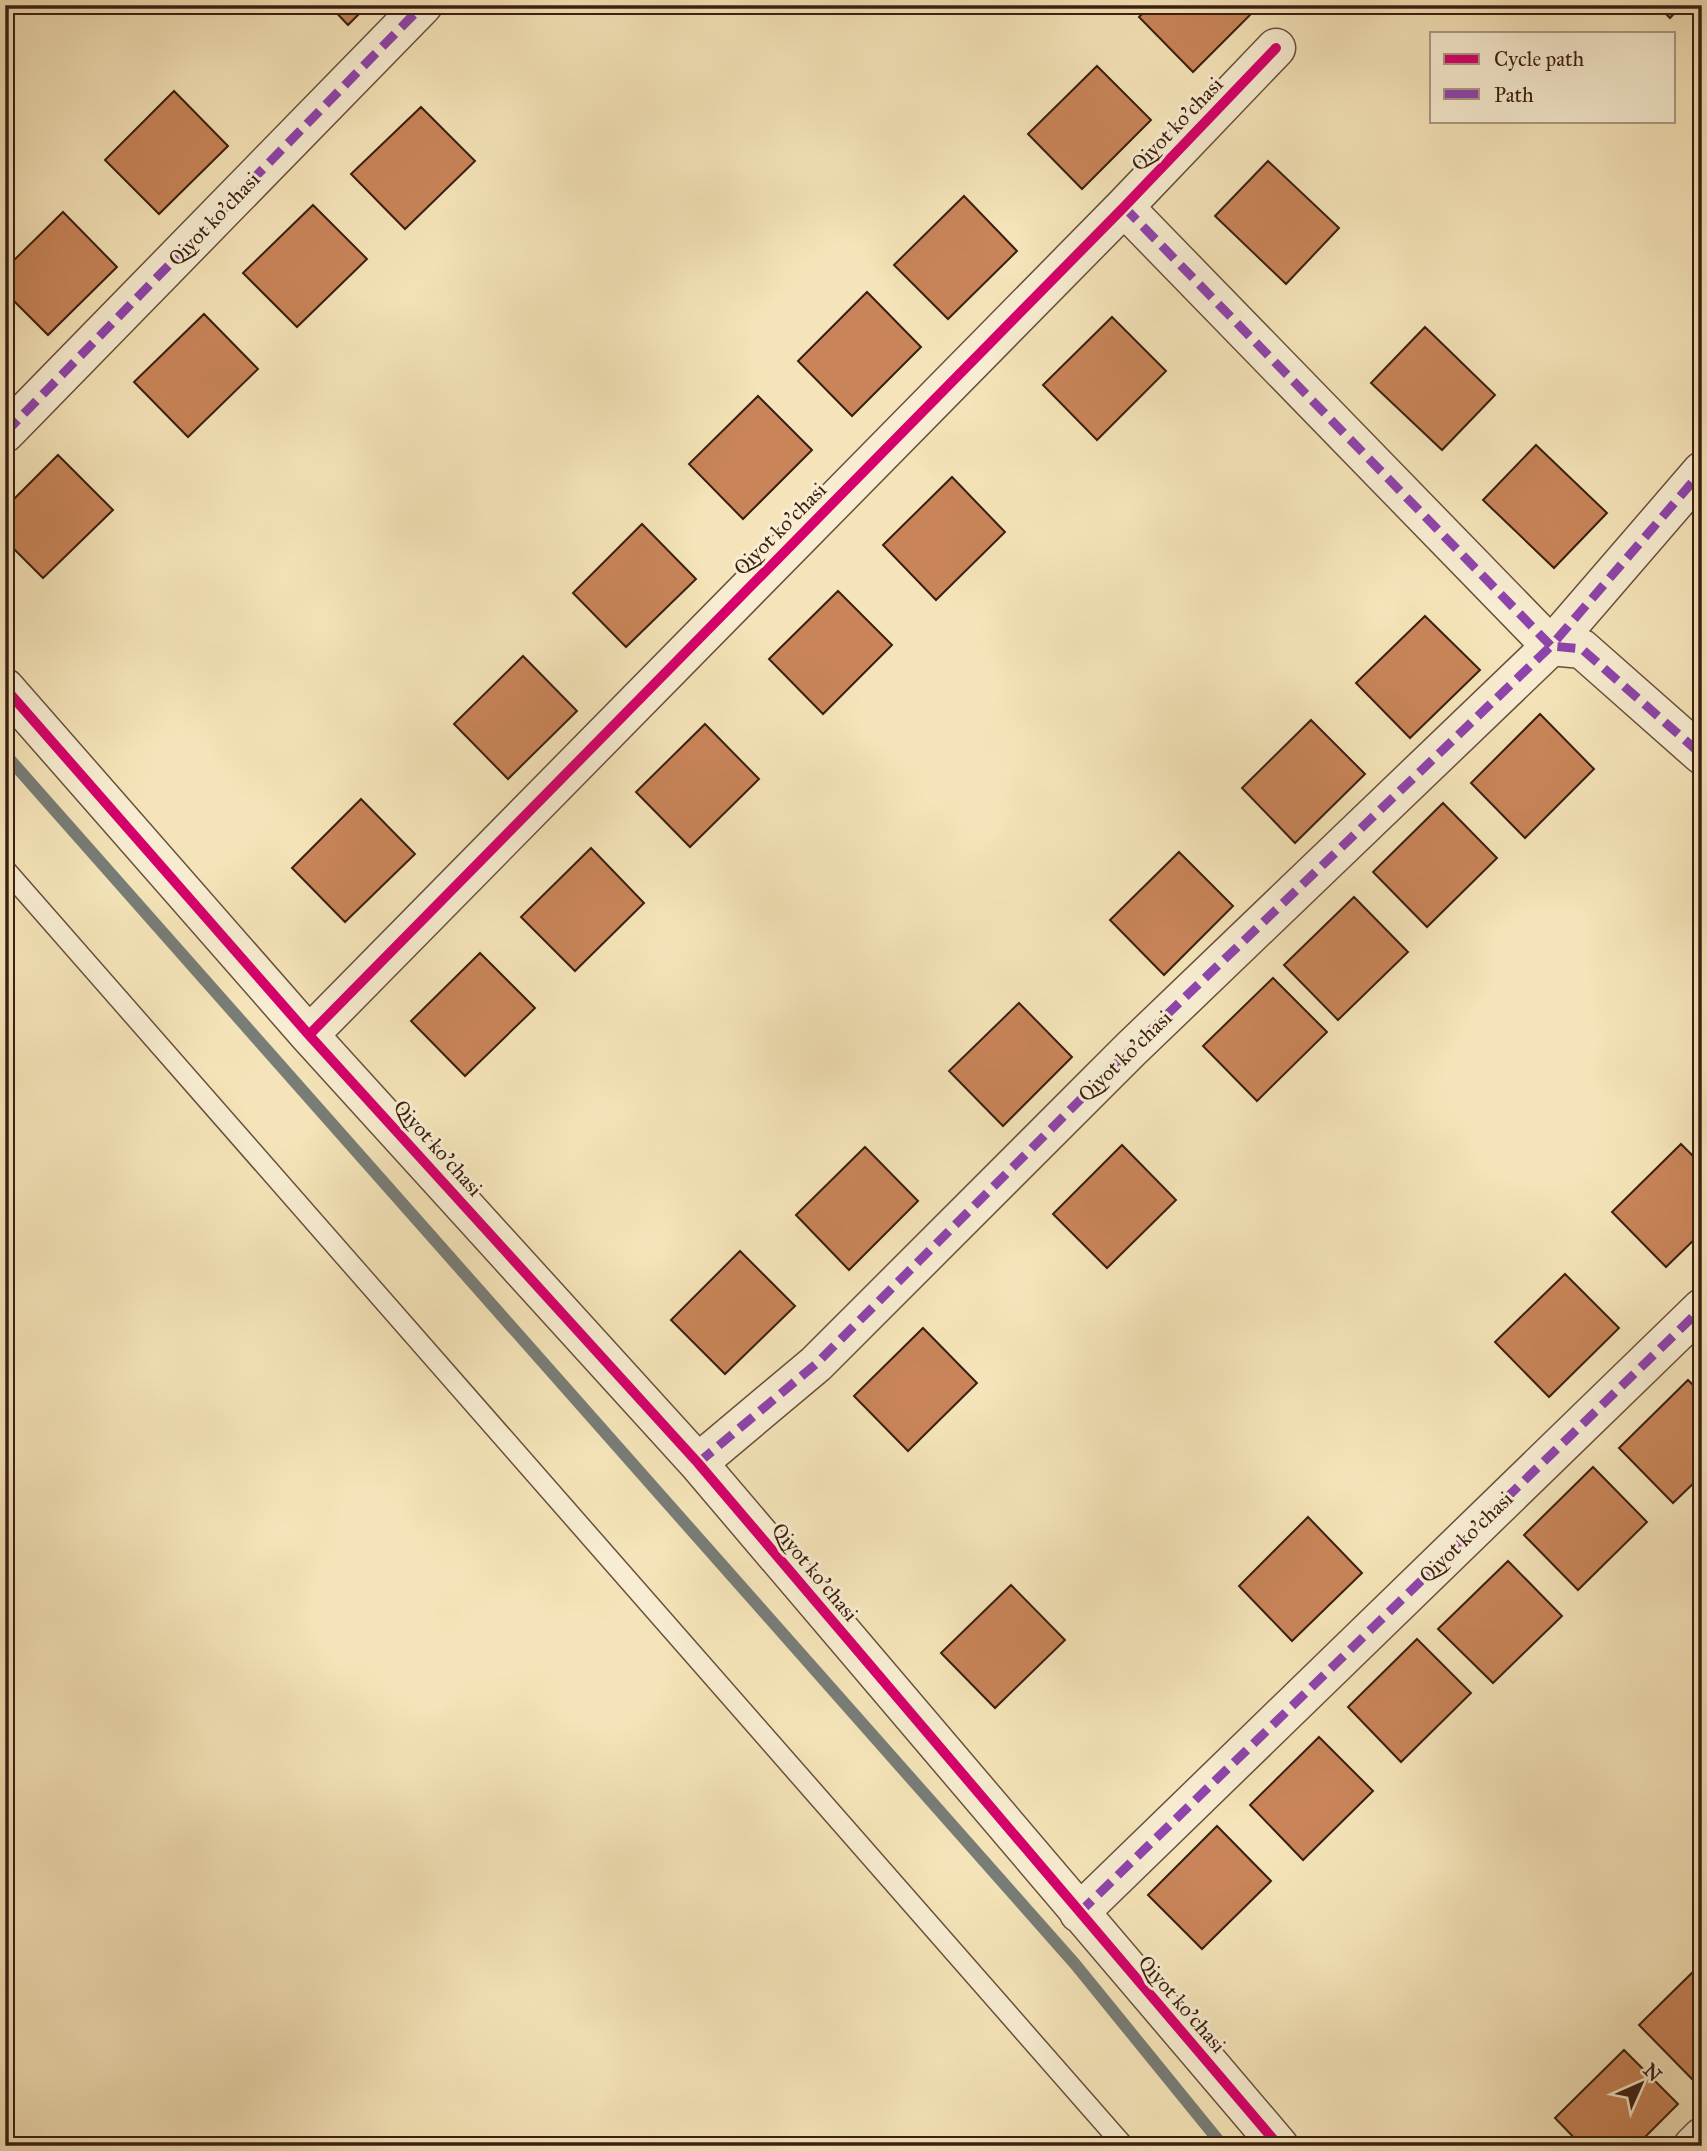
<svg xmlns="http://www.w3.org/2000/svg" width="1707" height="2151" font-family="'IM FELL Great Primer',serif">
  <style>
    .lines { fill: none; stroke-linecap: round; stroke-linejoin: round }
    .stream { stroke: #787d77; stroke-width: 12 }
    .building { fill: #c98559; stroke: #3b1f12; stroke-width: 2 }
    .lane-casing { stroke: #6a503c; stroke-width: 22 }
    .street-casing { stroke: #6a503c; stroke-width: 41 }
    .lane { stroke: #f8edd2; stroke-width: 19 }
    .street { stroke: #f8edd2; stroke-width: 38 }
    .quiet { stroke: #8e44ad; stroke-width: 9; stroke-dasharray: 18 9; stroke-linecap: butt }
    .cycleway-casing { stroke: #f8edd2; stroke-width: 15 }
    .cycleway { stroke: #d6006c; stroke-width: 10 }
    .labels { text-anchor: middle; stroke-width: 6; stroke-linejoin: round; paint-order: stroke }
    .street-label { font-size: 21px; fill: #3b1f12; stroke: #f8edd2 }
  </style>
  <rect width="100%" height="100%" fill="#f5e4b9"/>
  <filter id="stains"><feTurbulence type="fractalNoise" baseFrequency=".00286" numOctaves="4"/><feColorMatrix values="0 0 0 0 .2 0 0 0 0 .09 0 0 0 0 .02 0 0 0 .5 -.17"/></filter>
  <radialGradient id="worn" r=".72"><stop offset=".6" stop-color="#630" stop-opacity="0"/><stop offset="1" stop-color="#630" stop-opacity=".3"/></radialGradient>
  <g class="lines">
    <!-- stream -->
    <path class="stream" d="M5 754 1075 1964 1223 2146"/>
  </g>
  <!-- building -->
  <path class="building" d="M329 5H368L348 25Z
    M1151 5H1260L1193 72 1139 17Z
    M1657 5H1682L1670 18Z
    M1097 66 1151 120 1082 189 1028 134Z
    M174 91 228 146 159 214 105 160Z
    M421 107 475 161 405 229 351 174Z
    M1268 161 1339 228 1286 284 1215 216Z
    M964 196 1017 251 948 319 894 265Z
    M313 205 367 259 297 327 243 273Z
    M63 212 117 267 48 335 5 292V269Z
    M867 292 921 347 852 416 798 361Z
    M204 314 258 369 188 437 134 382Z
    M1112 317 1166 371 1097 440 1043 385Z
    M1425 327 1495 395 1442 450 1371 383Z
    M758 396 812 450 743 519 689 464Z
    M1536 445 1607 513 1554 568 1483 500Z
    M58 455 113 510 43 578 5 540V508Z
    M952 477 1005 532 936 600 883 545Z
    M642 524 696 579 626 647 573 593Z
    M838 591 892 645 823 714 769 659Z
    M1702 605V620L1694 613Z
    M1425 616 1480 670 1410 738 1356 683Z
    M523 656 577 711 508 779 454 724Z
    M1540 714 1594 769 1525 838 1471 783Z
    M1311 720 1365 774 1295 843 1242 788Z
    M705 724 759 779 690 847 636 792Z
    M361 799 415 854 345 922 292 868Z
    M1443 803 1497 858 1427 927 1373 872Z
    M591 848 644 903 575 971 521 917Z
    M1179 852 1233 906 1164 975 1110 920Z
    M1354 897 1408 952 1338 1020 1284 965Z
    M480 953 535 1008 465 1076 411 1021Z
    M1273 978 1327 1032 1257 1101 1203 1046Z
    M1019 1003 1072 1057 1003 1126 949 1071Z
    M1681 1144 1702 1165V1232L1666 1267 1612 1212Z
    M1122 1145 1176 1200 1107 1268 1053 1214Z
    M865 1147 918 1201 849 1270 796 1215Z
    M740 1251 795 1306 725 1374 671 1320Z
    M1565 1274 1619 1328 1549 1397 1495 1342Z
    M923 1328 977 1383 908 1451 854 1396Z
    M1688 1380 1702 1394V1475L1673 1503 1619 1448Z
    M1593 1467 1647 1522 1578 1590 1524 1535Z
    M1308 1517 1362 1573 1292 1641 1239 1586Z
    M1508 1561 1562 1616 1493 1683 1438 1629Z
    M1011 1585 1065 1640 995 1708 941 1653Z
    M1417 1639 1471 1693 1401 1762 1348 1707Z
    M1319 1737 1373 1791 1303 1860 1250 1805Z
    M1217 1826 1271 1881 1202 1949 1148 1895Z
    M1702 1963V2071L1693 2080 1639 2025Z
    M1624 2050 1678 2104 1636 2146H1582L1555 2118Z"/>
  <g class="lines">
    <!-- lane casing -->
    <g class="lane-casing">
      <path id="lane" d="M5 869 1124 2146"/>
    </g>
    <!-- street casing -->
    <g class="street-casing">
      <path id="street" d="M1124 207 1551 646 1702 471
        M5 433 423 5
        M5 688 309 1035 698 1463 1279 2146
        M309 1035 1124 207 1276 48
        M698 1463 816 1364 1131 1049 1551 646 1582 649 1702 755
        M1079 1913 1702 1308
        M1693 2146 1702 2137"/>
    </g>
    <!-- lane -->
    <use href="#lane" class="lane"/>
    <!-- street -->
    <use href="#street" class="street"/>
    <!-- quiet -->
    <path class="quiet" d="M1124 207 1551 646 1702 471
      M5 433 423 5
      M698 1463 816 1364 1131 1049 1551 646 1582 649 1702 755
      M1079 1913 1702 1308
      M1693 2146 1702 2137"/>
    <!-- cycleway casing -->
    <g class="cycleway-casing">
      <path id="cycleway" d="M5 688 309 1035 698 1463 1279 2146
        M309 1035 1124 207 1276 48"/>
    </g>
    <!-- cycleway -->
    <use href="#cycleway" class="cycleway"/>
  </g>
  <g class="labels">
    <!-- street labels -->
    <g class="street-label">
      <text transform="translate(1177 124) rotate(-46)" y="7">Qiyot ko'chasi</text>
      <text transform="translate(214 219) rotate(-46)" y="7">Qiyot ko'chasi</text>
      <text transform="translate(780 529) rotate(-45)" y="7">Qiyot ko'chasi</text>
      <text transform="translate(1125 1056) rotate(-44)" y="7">Qiyot ko'chasi</text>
      <text transform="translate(438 1148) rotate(48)" y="7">Qiyot ko'chasi</text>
      <text transform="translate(1466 1537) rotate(-44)" y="7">Qiyot ko'chasi</text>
      <text transform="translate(815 1572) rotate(50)" y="7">Qiyot ko'chasi</text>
      <text transform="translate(1182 2004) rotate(49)" y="7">Qiyot ko'chasi</text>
    </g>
  </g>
  <!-- margin -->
  <rect width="1707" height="2151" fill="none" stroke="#f5e4b9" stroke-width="28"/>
  <rect x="7" y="7" width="1693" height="2137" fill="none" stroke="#3b1f12" stroke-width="3.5"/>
  <rect x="14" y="14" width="1679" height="2123" fill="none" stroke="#3b1f12" stroke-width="2"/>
  <!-- legend -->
  <rect x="1430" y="32" width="245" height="91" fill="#f8edd2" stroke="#ac9b85" stroke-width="2"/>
  <rect x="1444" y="54" width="35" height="10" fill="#d6006c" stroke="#ac9b85" stroke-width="2"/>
  <text x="1494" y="66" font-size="21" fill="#3b1f12">Cycle path</text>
  <rect x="1444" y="89" width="35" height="10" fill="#8e44ad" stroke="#ac9b85" stroke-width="2"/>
  <text x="1494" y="102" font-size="21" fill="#3b1f12">Path</text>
  <!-- north arrow -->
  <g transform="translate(1641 2084) rotate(45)" stroke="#f8edd2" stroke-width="5" paint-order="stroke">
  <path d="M0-5L12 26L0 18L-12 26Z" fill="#3b1f12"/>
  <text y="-10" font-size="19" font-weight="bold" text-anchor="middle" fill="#3b1f12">N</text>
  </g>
  <rect width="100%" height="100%" filter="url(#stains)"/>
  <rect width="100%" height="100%" fill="url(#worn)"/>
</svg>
